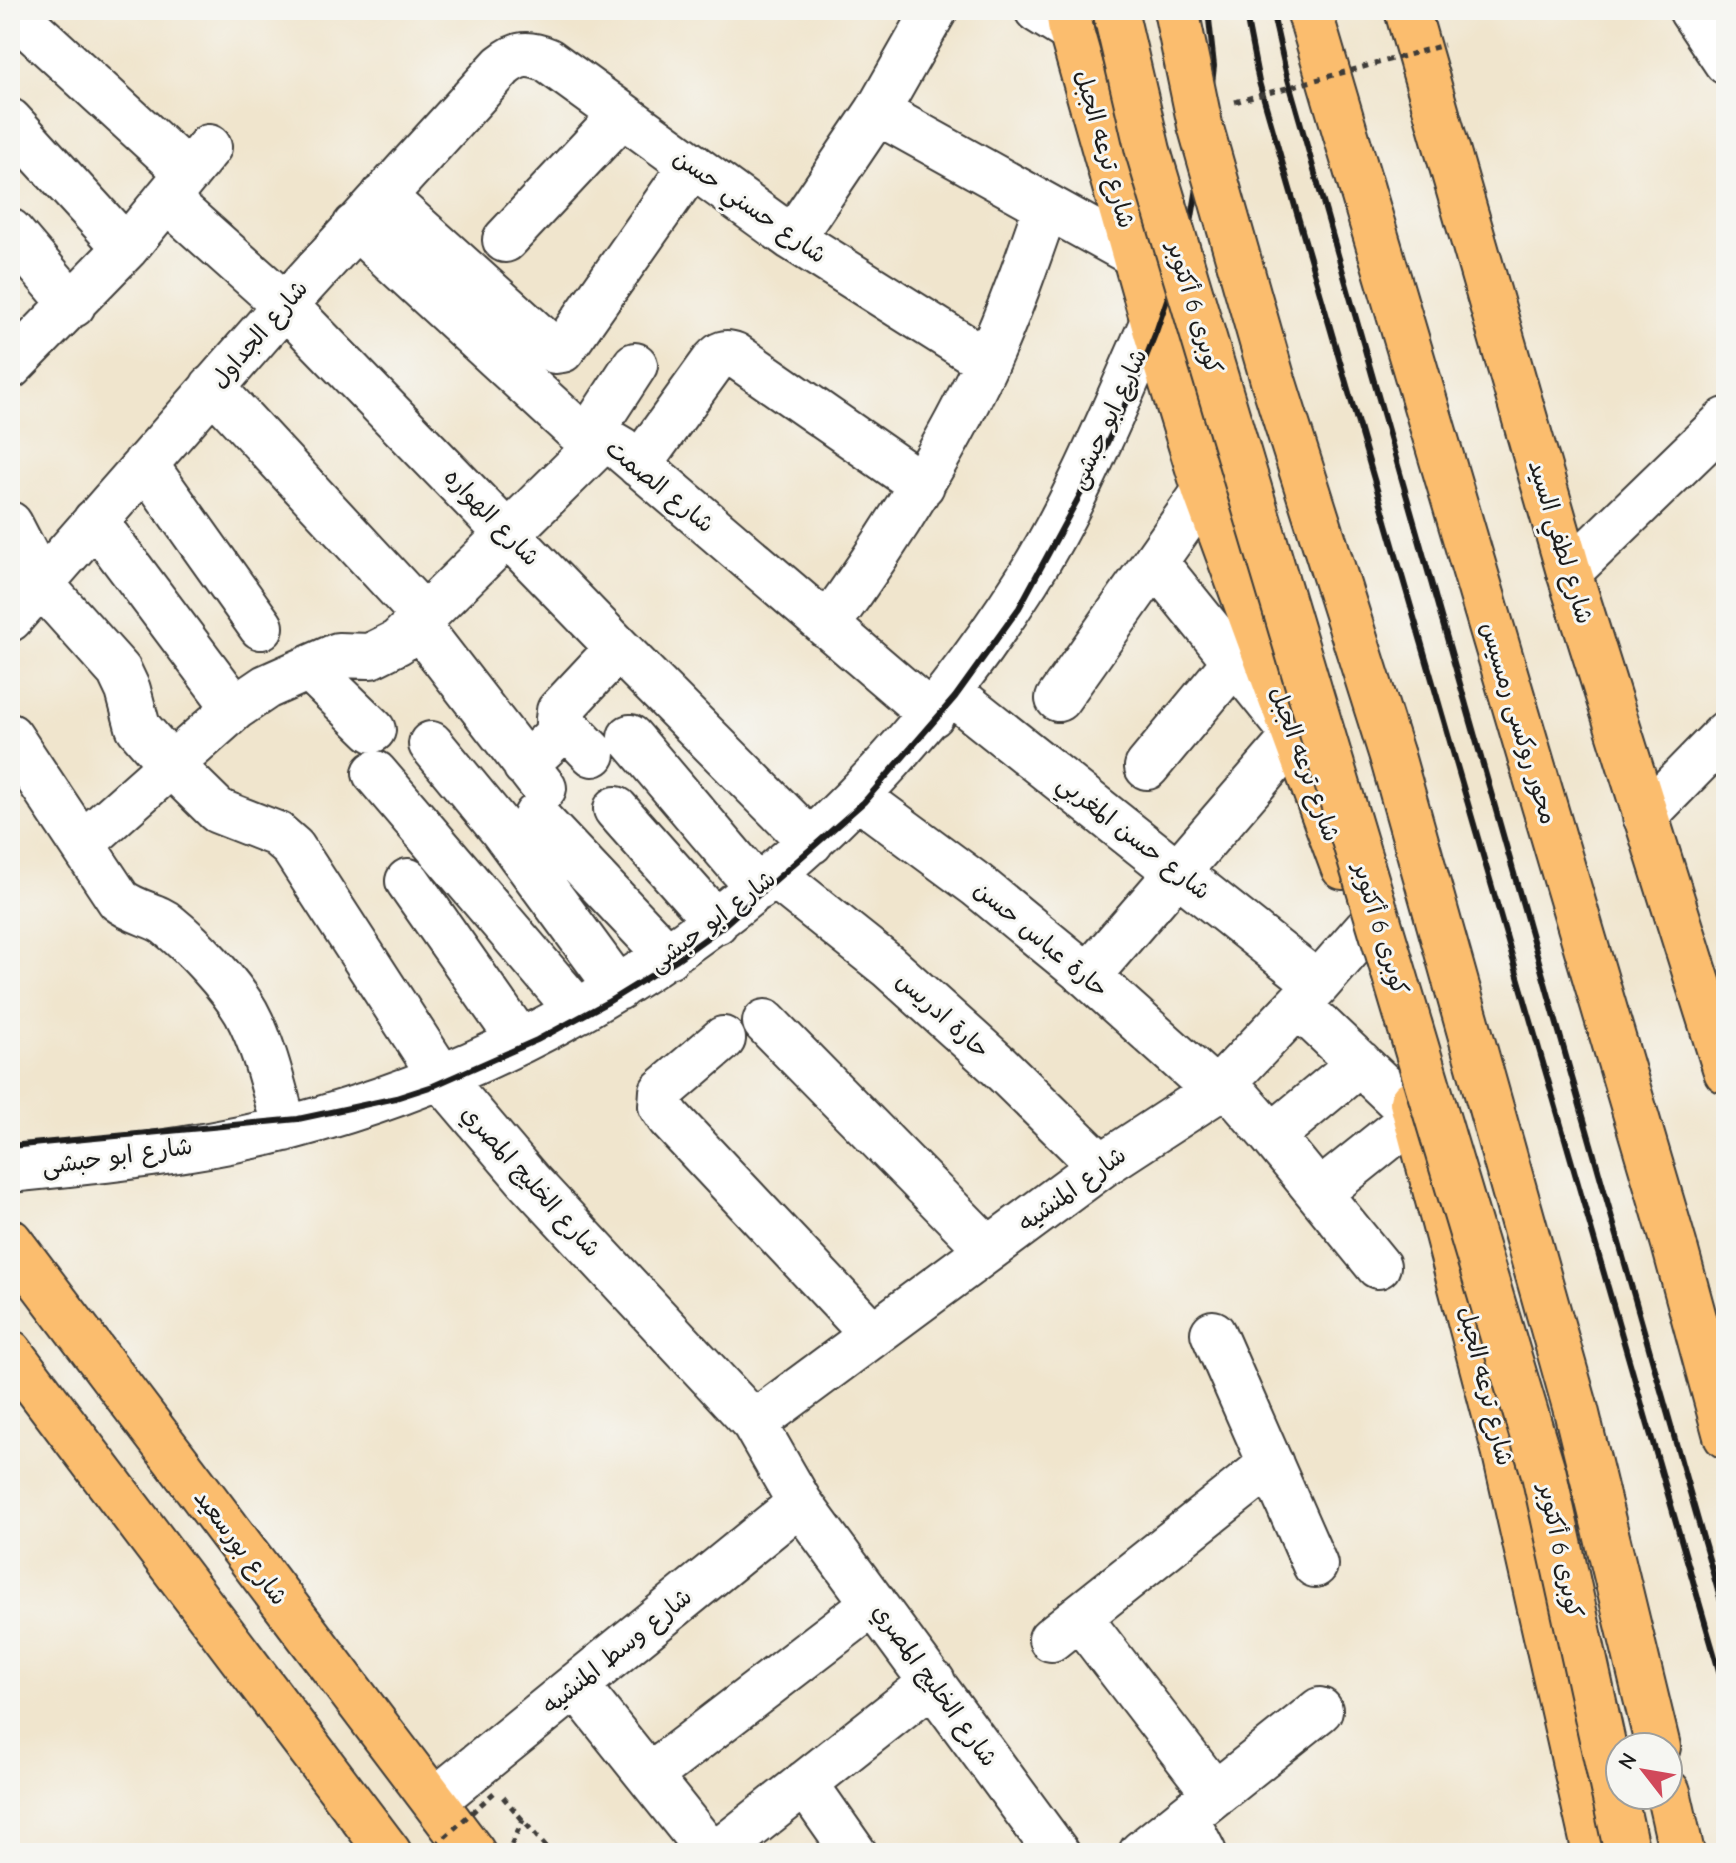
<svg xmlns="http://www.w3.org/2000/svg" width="1736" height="1863" font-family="'Comic Neue','Playpen Sans Arabic',sans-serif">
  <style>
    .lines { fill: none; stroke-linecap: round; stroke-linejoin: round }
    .minor-casing { stroke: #3c3a37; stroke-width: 48 }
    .major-casing { stroke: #3c3a37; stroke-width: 48 }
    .highway-casing { stroke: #3c3a37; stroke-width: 48 }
    .path { stroke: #3c3a37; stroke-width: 5; stroke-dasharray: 6 6; stroke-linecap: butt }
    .minor { stroke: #fff; stroke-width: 44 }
    .major { stroke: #fbbd6e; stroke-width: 44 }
    .highway { stroke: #fbbd6e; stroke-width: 44 }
    .rail { stroke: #1c1c1c; stroke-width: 6 }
    .highway-bridge-casing { stroke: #3c3a37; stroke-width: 48; stroke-linecap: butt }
    .path-bridge { stroke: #3c3a37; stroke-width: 5; stroke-dasharray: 6 6; stroke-linecap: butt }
    .highway-bridge { stroke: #fbbd6e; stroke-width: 44 }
    .labels { text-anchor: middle; stroke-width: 6; stroke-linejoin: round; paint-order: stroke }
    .street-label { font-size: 24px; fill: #1c1c1c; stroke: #f6f6f2 }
  </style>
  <rect width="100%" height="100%" fill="#f6f6f2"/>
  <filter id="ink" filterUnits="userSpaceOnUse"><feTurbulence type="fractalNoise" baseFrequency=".0125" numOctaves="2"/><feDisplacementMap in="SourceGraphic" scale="16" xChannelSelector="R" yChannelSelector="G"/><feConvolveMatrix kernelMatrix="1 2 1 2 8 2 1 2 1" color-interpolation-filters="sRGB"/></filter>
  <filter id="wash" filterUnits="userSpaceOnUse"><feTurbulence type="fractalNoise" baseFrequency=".006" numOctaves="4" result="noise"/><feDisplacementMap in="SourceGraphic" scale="32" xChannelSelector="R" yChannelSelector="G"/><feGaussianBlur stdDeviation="1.8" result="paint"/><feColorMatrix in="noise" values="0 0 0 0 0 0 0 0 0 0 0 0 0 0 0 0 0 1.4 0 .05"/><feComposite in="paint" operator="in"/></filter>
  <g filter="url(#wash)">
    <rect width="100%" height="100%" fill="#f0e5cd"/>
  </g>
  <g filter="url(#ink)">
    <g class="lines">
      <!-- minor casing -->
      <g class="minor-casing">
        <path id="minor" d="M22 10 30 28 188 173
          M1037 10 1071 31
          M1691 10 1726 62
          M877 112 1135 255
          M10 121 126 248
          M383 196 555 351 562 350 568 342 692 165
          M166 199 285 305 618 648 811 842
          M355 226 575 429 604 439 621 449 932 715
          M10 231 73 305
          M792 238 877 112 935 10
          M505 240 622 115
          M10 367 126 248 209 147
          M212 387 424 616
          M590 434 635 365
          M145 464 261 627
          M639 465 714 361C721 353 725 351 735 355L922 485
          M95 521 235 708
          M10 524 41 584 119 671 128 690 138 727 170 764 218 811 277 834 293 848 444 1081 529 1181 754 1423 800 1503 1057 1853
          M1569 572 1726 420
          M10 619 285 305 502 66C518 53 528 52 547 60L792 238 987 361
          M417 624 544 788
          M827 626C888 542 944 455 987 361 1010 311 1028 259 1046 207
          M310 669 373 730
          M950 692 1318 984
          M1058 699 1205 491
          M558 718 593 754
          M10 736 119 900C135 913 157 915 168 925 195 947 228 982 246 1012 265 1047 274 1090 285 1129
          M630 737 758 888
          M431 744 502 830 618 988
          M525 765 557 735 559 711 618 648
          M1147 767 1235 661
          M375 773 578 1011
          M858 797 977 885 1088 976 1216 1091
          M616 809 716 922
          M536 816 668 956
          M1645 816 1726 733
          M82 844 235 708 266 687 338 655 370 656 398 642 604 439
          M774 875 888 966 997 1064 1101 1166
          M408 881 520 1041
          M1088 976 1295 736 1155 562
          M1298 1005 1415 1116 1319 1193
          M765 1022 988 1249
          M723 1039 662 1091 661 1106 669 1118 873 1335
          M1225 1082 1272 1136 1378 1266
          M1272 1136 1360 1063
          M10 1170C103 1161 197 1151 288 1128 599 1046 855 851 1027 580 1078 499 1114 408 1153 321
          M1213 1333 1315 1565
          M754 1423 1101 1166 1216 1091 1318 984 1366 929
          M1079 1617 1215 1794
          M1051 1639 1271 1464
          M576 1685 710 1853
          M649 1776 874 1603
          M805 1783 854 1853
          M435 1800 800 1503
          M1186 1818 1204 1853
          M717 1853 933 1682
          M1141 1853 1320 1710"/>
      </g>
      <!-- major casing -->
      <g class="major-casing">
        <path id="major" d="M1068 10 1071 31 1156 332 1205 491 1343 867
          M1309 10 1674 1244 1726 1436
          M1407 10 1569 572 1726 1071
          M1412 1102 1504 1449 1595 1853
          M10 1241 473 1853
          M10 1352 389 1853"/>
      </g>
      <!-- highway casing -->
      <g class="highway-casing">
        <path id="highway" d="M1392 756 1576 1410 1658 1747
          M1668 1792 1682 1853"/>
      </g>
      <!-- path -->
      <path class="path" d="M503 1797 551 1853
        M511 1845 523 1820"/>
      <!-- minor -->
      <use href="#minor" class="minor"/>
      <!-- major -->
      <use href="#major" class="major"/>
      <!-- highway -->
      <use href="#highway" class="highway"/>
      <!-- rail -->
      <path class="rail" d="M1245 10 1259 82 1726 1695
        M1272 10 1286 72 1726 1619
        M10 1146 298 1119 396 1098 433 1086 537 1040 608 1002 676 960 722 927 864 802 955 697 1019 608 1100 458 1140 372 1156 332 1189 235 1207 129 1214 66 1208 10"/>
      <!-- highway-bridge casing -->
      <g class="highway-bridge-casing">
        <path id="highway-bridge" d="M1115 10 1148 151 1544 1474 1627 1853
          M1176 10 1200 125 1272 377 1392 756"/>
      </g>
      <!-- path-bridge -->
      <path class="path-bridge" d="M1235 102 1444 45
        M427 1853 497 1790"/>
      <!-- highway-bridge -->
      <use href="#highway-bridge" class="highway-bridge"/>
    </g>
  </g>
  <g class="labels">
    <!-- street labels -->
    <g class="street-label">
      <text transform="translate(1105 149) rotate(74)" y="8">شارع ترعه الجبل</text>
      <text transform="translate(750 206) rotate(35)" y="8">شارع حسني حسن</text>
      <text transform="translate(1195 308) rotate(73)" y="8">كوبرى 6 أكتوبر</text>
      <text transform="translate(259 334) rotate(-49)" y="8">شارع الجداول</text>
      <text transform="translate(1108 419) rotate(-65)" y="8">شارع ابو حبشى</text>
      <text transform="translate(660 486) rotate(39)" y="8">شارع الصمت</text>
      <text transform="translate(492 517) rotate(46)" y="8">شارع الهواره</text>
      <text transform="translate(1561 542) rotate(73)" y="8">شارع لطفي السيد</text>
      <text transform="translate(1519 723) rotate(73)" y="8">محور روكسى رمسيس</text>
      <text transform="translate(1305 764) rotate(70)" y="8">شارع ترعه الجبل</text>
      <text transform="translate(1134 837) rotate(38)" y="8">شارع حسن المغربي</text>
      <text transform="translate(712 921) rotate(-37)" y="8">شارع ابو حبشى</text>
      <text transform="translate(1381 929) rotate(73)" y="8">كوبرى 6 أكتوبر</text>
      <text transform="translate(1041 939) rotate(40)" y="8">حارة عباس حسن</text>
      <text transform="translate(943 1015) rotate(42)" y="8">حارة ادريس</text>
      <text transform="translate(117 1156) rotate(-8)" y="8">شارع ابو حبشى</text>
      <text transform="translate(531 1181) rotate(48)" y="8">شارع الخليج المصري</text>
      <text transform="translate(1072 1189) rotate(-36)" y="8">شارع المنشيه</text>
      <text transform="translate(1486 1386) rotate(76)" y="8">شارع ترعه الجبل</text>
      <text transform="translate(241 1547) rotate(53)" y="8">شارع بورسعيد</text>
      <text transform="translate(1561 1551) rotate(78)" y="8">كوبرى 6 أكتوبر</text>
      <text transform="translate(617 1651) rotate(-39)" y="8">شارع وسط المنشيه</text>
      <text transform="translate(935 1685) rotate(54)" y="8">شارع الخليج المصري</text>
    </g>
  </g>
  <!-- margin -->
  <rect width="1736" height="1863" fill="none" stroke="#f6f6f2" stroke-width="40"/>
  <!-- north arrow -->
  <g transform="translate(1644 1771) rotate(301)"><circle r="38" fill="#f6f6f2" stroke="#9f9f9c" stroke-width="2"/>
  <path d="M0-6L14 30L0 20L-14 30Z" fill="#d1495b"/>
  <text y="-12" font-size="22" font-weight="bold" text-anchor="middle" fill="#1c1c1c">N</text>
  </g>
</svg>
